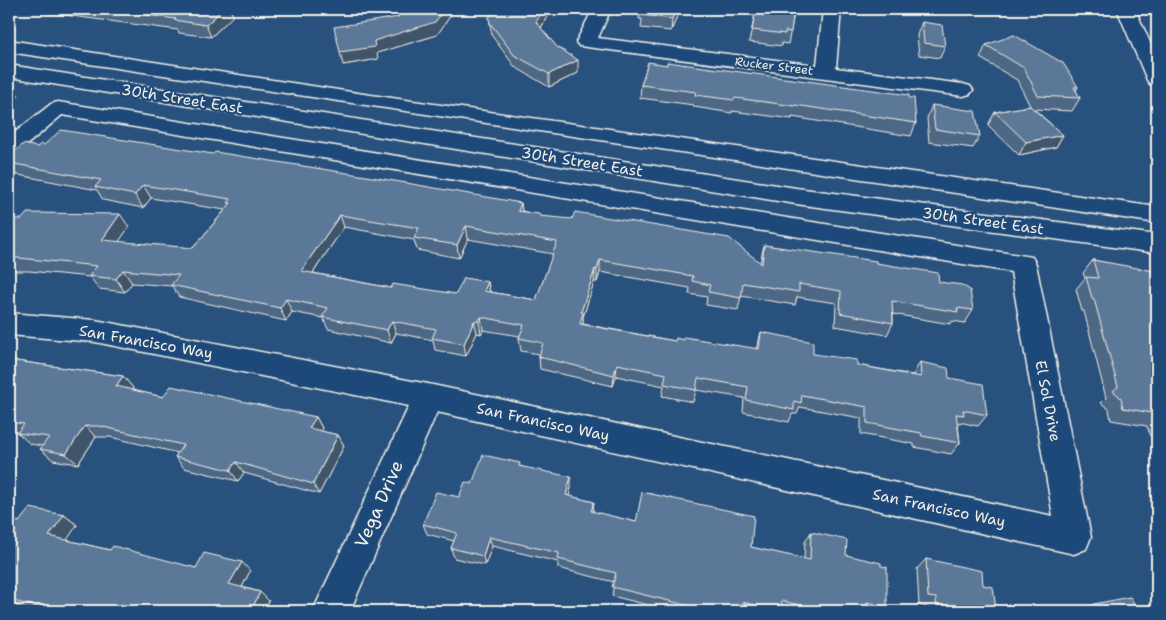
<svg xmlns="http://www.w3.org/2000/svg" width="1166" height="620" font-family="'Shantell Sans',sans-serif">
  <style>
    .lines { fill: none; stroke-linecap: round; stroke-linejoin: round }
    .minor-casing { stroke: #f4f1e8; stroke-width: 3 }
    .secondary-casing { stroke: #f4f1e8; stroke-width: 3 }
    .minor { fill: #1f4a7a; fill-rule: evenodd }
    .secondary { fill: #1f4a7a; fill-rule: evenodd }
    .wall { fill: #4e6784; stroke: #f4f1e8; fill-rule: evenodd }
    .shaded-wall { fill: #40546b; stroke: #f4f1e8 }
    .building { fill: #5b7899; stroke: #f4f1e8; fill-rule: evenodd }
    .labels { text-anchor: middle; stroke-width: 4.5; stroke-linejoin: round; paint-order: stroke }
    .far-street-label { font-size: 12px; fill: #f4f1e8; stroke: #1f4a7a }
    .street-label { font-size: 15px; fill: #f4f1e8; stroke: #1f4a7a }
    .near-street-label { font-size: 18px; fill: #f4f1e8; stroke: #1f4a7a }
  </style>
  <rect width="100%" height="100%" fill="#28517e"/>
  <filter id="ink" filterUnits="userSpaceOnUse"><feTurbulence type="fractalNoise" baseFrequency=".02" numOctaves="2"/><feDisplacementMap in="SourceGraphic" scale="10" xChannelSelector="R" yChannelSelector="G"/><feConvolveMatrix kernelMatrix="1 2 1 2 8 2 1 2 1" color-interpolation-filters="sRGB"/></filter>
  <g filter="url(#ink)">
    <g class="lines">
      <!-- minor casing -->
      <g class="minor-casing">
        <path id="minor" d="M349 9H374L371 13 358 14 352 13Z
          M593 9H611L598 38 817 65 823 9H841L836 68 963 84 970 86 973 90 970 94 963 96 579 46 576 42Z
          M58 102 1032 257 1036 264 1091 537 1086 549 1074 554 437 412 350 611H313L409 406 95 342 9 335V313L95 320 428 384 1053 516 1011 272 62 115 17 153 9 155V137L51 104Z"/>
      </g>
      <!-- secondary casing -->
      <g class="secondary-casing">
        <path id="secondary" d="M1117 9H1135L1157 58V86L1150 84 1147 80Z
          M9 40 364 94 1157 207V223L9 52Z
          M9 65 796 188 1157 235V253L796 204 9 77Z"/>
      </g>
      <!-- minor -->
      <use href="#minor" class="minor"/>
      <!-- secondary -->
      <use href="#secondary" class="secondary"/>
    </g>
    <!-- wall -->
    <path class="wall" d="M40 9H230L233 16 211 37 179 33 178 30 41 12Z
      M402 9H551L541 28 578 73 549 87 515 67 492 36 489 18 491 14 455 9 437 35 377 53 378 59 343 65 398 17 397 15Z
      M640 9H680L671 31 641 28 642 19H639Z
      M756 9H795L788 44 782 43V46L749 42Z
      M922 22 945 46 940 58 919 55 917 35Z
      M986 45 1078 87 1076 91 1080 98 1072 111 1034 109 1063 135 1056 147 1019 155 988 125 995 112 1030 106 1017 80 980 58Z
      M641 85 909 98 916 123 911 136 792 117V119L732 111V113L694 107V105L640 98Z
      M932 105 980 136 973 148 929 142 927 118Z
      M37 147 521 203 522 211 540 216 760 263 764 245 876 263 939 282 973 310 965 323 952 321 950 324 893 314V323L887 335 835 326 836 303 797 297 795 305 741 296 738 310 706 305 707 297 689 294 690 288 600 272 597 282H594L583 317V324L675 341 757 349 761 332 813 354 857 365 913 375 920 362 949 378 987 415 978 426 959 422 958 424 960 443 951 454 914 447V444L861 434V418L800 407 797 414H792L789 422 743 412 744 398 696 390 693 402 662 396 664 386 616 376 613 386 540 369 539 357V354L521 351 519 338 520 336 483 330 481 334 477 333 466 356 435 350 433 340 396 333 391 343 328 329 323 318 292 312 286 321 179 297 172 286 132 283 125 292 99 289 90 277 29 271H9V219L129 227 118 242 193 248 225 210 151 198 143 208 103 200 97 190 13 174 9 169V157ZM344 227 414 240 417 250 459 258 468 239 553 254 536 300 490 292 488 282 456 294 391 288 313 273Z
      M1093 260 1157 274V437L1150 436 1147 426 1111 420 1109 409 1101 403 1106 398 1084 311H1082L1076 289 1085 278 1083 273Z
      M9 360 123 376 133 388 132 390 163 397 316 417 322 428 320 431 338 435 344 446 319 494 244 473 238 481 184 468 175 457 178 453 110 437H96L78 464 53 460 40 449 43 446 30 444 17 432 9 431Z
      M520 466 571 488 569 496 594 502 593 512 636 522 804 559 805 542 811 532 846 555 887 607 883 611H672L612 596 614 582 558 568V562L492 546 485 565 454 558 451 548 454 541 427 534 423 524 459 497 472 484Z
      M64 515 77 525 66 540 110 550 196 568 250 571 242 587 260 592 269 601 264 611H35L21 608 18 611H9V520L19 522Z
      M926 559 983 585 996 609 1002 611H927V607L919 605 917 569Z
      M1157 566V583L1155 581Z
      M1094 604 1139 611H1083Z"/>
    <!-- shaded-wall -->
    <path class="shaded-wall" d="M223 9H230L233 16 211 37 206 25Z
      M445 9H455L437 35 377 53 378 59 343 65 340 52Z
      M544 9H551L537 35 536 22Z
      M676 9H680L671 31 672 19Z
      M578 60V73L549 87V74Z
      M10 83 19 96 9 104V84Z
      M1063 135 1056 147 1019 155 1026 142Z
      M143 185 151 198 143 208 135 195Z
      M521 203 522 216 518 211Z
      M120 214 129 227 111 253 102 240Z
      M340 215 344 227 306 283 301 271Z
      M466 226 468 239 459 258 457 245Z
      M600 260V272L597 282V270Z
      M595 269 594 282 583 317V325L580 324 581 312Z
      M123 270 132 283 125 292 116 279Z
      M488 282 490 295 484 291Z
      M286 299 292 312 286 321 280 308Z
      M481 317 483 330 481 334 479 321Z
      M392 321 396 333 391 343 387 330Z
      M474 321 477 333 466 356 464 344Z
      M617 364 616 376 613 386 614 375Z
      M123 376 133 388 126 398 116 386Z
      M316 417 322 428 316 440 309 428Z
      M85 426 96 437 78 464 66 454Z
      M338 435 344 446 319 494 313 484Z
      M236 462 244 473 238 481 230 470Z
      M571 477V488L566 506V495Z
      M64 515 77 525 63 546 49 536Z
      M489 537 492 546 485 565 483 556Z
      M242 562 250 571 239 593 229 584Z
      M260 592 269 601 264 611H251Z
      M9 601 21 608 18 611H9Z"/>
    <!-- building -->
    <path class="building" d="M102 9H223L206 25 174 20 176 19Z
      M402 9H445L435 22 374 41 375 47 340 52 334 27 399 17 397 15Z
      M494 9H544L536 22 557 47 578 60 549 74 514 55 490 23 489 18Z
      M643 9H676L672 19 642 15Z
      M756 9H794L791 32 785 31V34L752 30Z
      M922 22 942 25 945 46 924 43Z
      M1014 35 1063 63 1078 87H1074L1080 98 1038 96 1024 68 986 45Z
      M648 62 667 65V62L909 95V98H914L916 123 795 105V106L735 98 734 100 695 95 696 92 641 85Z
      M932 105 975 111 980 136 935 129Z
      M1030 106 1063 135 1026 142 995 112Z
      M61 130 213 154 215 152 366 176 521 203 518 211 539 214 540 216 572 219 575 212 729 238 762 264 764 245 876 261V263L938 273 939 282 962 285 970 290 973 310 957 308 958 312 892 301 893 323 840 313 841 291 799 284V292L743 283 741 298 708 292 710 285 692 281 693 276 600 260 597 270 595 269 581 312H583L580 324 675 341 676 338 684 340V337L759 349 761 332 813 342V354L857 360V365L921 377 920 362 948 368 949 378 983 384 987 415 963 410 964 415 956 414 960 443 922 436 921 433 867 423V407L802 395 801 403 794 401V410L746 400 748 387 698 378 696 390 664 384 666 374 617 364 614 375 539 357 543 343 519 338 524 325 481 317 479 321H474L464 344 432 338 436 329 392 321 387 330 322 317 328 308 286 299 280 308 171 285 179 275 123 270 116 279 89 276 97 266 19 258H9V219H22L27 213 120 214 102 240 193 248 231 203H228L231 199 143 185 135 195 95 187 101 180 9 163V157L23 144 37 147 41 144 44 145ZM340 215 419 228 414 238 457 245 466 226 557 242 536 300 484 291 488 282 464 278 456 294 393 284 391 288 301 271Z
      M1093 260 1154 271 1155 274H1157V414L1123 408 1121 398 1113 391 1118 387 1094 299 1092 298 1086 277 1098 278Z
      M9 360 123 376 116 386 163 397 171 386 316 417 309 428 338 435 313 484 236 462 230 470 175 457 183 445 99 426H85L66 454 40 449 49 437 17 433 24 424 9 422Z
      M483 455 520 463 519 466 571 477 566 495 594 502 591 511 636 522 642 492 754 516 751 547 810 560 811 532 847 540 846 555 881 563V566L887 567V607L867 602V611H826L782 601 781 611 742 602 741 611H710L612 587 616 573 558 559 559 553 489 537 483 556 451 548 457 533 423 524 436 492 459 497 465 482 472 484Z
      M30 508 64 515 49 536 110 550 113 546 196 568 204 553 242 562 229 584 260 592 251 611H54L9 600V520L19 522Z
      M926 559 982 571 983 585 993 587 996 609 1002 610V611H937L936 598 928 597Z
      M1130 597 1139 611H1098L1094 604Z
      M391 603 427 611H388Z"/>
  </g>
  <g class="labels">
    <!-- far-street labels -->
    <g class="far-street-label">
      <text transform="translate(774 66) rotate(7)" y="4">Rucker Street</text>
    </g>
    <!-- street labels -->
    <g class="street-label">
      <text transform="translate(182 99) rotate(9)" y="5">30th Street East</text>
      <text transform="translate(582 162) rotate(9)" y="5">30th Street East</text>
      <text transform="translate(983 221) rotate(8)" y="5">30th Street East</text>
      <text transform="translate(146 342) rotate(10)" y="5">San Francisco Way</text>
      <text transform="translate(1048 401) rotate(79)" y="5">El Sol Drive</text>
      <text transform="translate(543 422) rotate(12)" y="5">San Francisco Way</text>
      <text transform="translate(939 508) rotate(12)" y="5">San Francisco Way</text>
    </g>
    <!-- near-street labels -->
    <g class="near-street-label">
      <text transform="translate(379 504) rotate(-66)" y="6">Vega Drive</text>
    </g>
  </g>
  <!-- margin -->
  <rect width="1166" height="620" fill="none" stroke="#1f4a7a" stroke-width="30"/>
  <rect x="15" y="15" width="1136" height="590" fill="none" stroke="#f4f1e8" stroke-width="2" filter="url(#ink)"/>
</svg>
